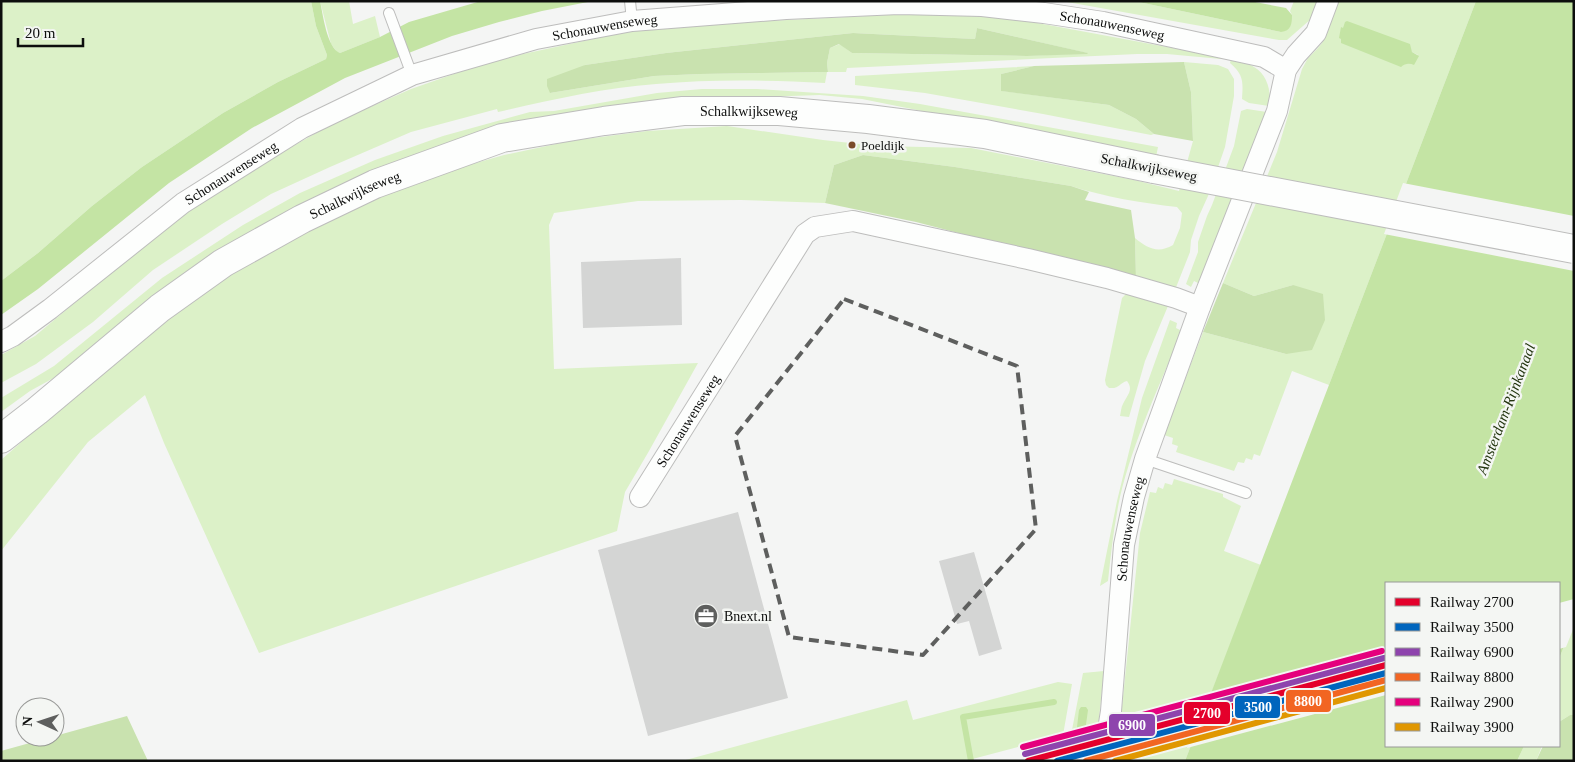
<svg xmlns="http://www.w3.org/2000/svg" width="1575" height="762" font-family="Georgia,serif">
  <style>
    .green { fill: #dcf1c8; fill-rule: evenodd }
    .forest { fill: #c9e2af }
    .water { fill: #c4e4a4 }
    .pier { fill: #f4f5f4 }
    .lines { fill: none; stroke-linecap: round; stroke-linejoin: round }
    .stream { stroke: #c4e4a4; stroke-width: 6 }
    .building { fill: #d4d5d4 }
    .lane-casing { stroke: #bdbdbc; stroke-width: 12 }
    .street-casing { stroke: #bdbdbc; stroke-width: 22 }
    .secondary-casing { stroke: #bdbdbc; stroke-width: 30 }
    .lane { stroke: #fdfefd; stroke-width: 10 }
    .street { stroke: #fdfefd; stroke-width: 20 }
    .secondary { stroke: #fdfefd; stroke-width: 28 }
    .secondary-bridge-casing { stroke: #bdbdbc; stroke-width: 30; stroke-linecap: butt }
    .secondary-bridge { stroke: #fdfefd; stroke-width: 28 }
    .rail-1-casing { stroke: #f4f6f3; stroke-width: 10 }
    .rail-2-casing { stroke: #f4f6f3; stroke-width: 10 }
    .rail-3-casing { stroke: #f4f6f3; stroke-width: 10 }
    .rail-4-casing { stroke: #f4f6f3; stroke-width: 10 }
    .rail-5-casing { stroke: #f4f6f3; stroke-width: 10 }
    .rail-6-casing { stroke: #f4f6f3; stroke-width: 10 }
    .rail-1 { stroke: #e4002b; stroke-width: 6 }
    .rail-2 { stroke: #0065bd; stroke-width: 6 }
    .rail-3 { stroke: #8e44ad; stroke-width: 6 }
    .rail-4 { stroke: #f26522; stroke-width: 6 }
    .rail-5 { stroke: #e5007d; stroke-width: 6 }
    .rail-6 { stroke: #e09701; stroke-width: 6 }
    .marked { fill: none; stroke: #5e5f5e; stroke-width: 4; stroke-dasharray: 10 6; stroke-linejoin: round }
    .bus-dot { fill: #7a4b2a; stroke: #f4f6f3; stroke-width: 2 }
    .labels { text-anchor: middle; stroke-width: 5; stroke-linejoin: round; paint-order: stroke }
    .bus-label { font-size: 13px; fill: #0d0e0d; stroke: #f4f6f3; text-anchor: start }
    .street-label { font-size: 14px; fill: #0d0e0d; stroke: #f4f6f3 }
    .poi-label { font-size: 14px; fill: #0d0e0d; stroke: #f4f6f3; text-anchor: start }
    .water-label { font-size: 15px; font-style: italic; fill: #23350f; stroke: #f4f6f3 }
    .line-badge { stroke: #f4f6f3; stroke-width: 2 }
    .badge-label { font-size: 14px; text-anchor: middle; font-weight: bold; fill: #fff }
  </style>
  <rect width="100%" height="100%" fill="#f4f5f4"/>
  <!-- green -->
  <path class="green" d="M1 1H311L316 26 327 55 326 59 278 82 223 113 142 167 92 206 38 253 1 281Z
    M320 1H349L353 24 375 16 380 37 340 53 337 52 331 44Z
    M1054 1H1134L1281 32 1292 15 1290 11 1294 1H1318L1311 19 1287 40H1279L1067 2Z
    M1338 1H1476L1329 385 1292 371 1260 456 1254 454 1252 460 1246 458 1244 463 1238 462 1234 471 1176 452 1178 446 1172 444 1173 438 1164 435 1203 332 1286 354 1293 285 1254 296 1223 283 1277 152 1302 69 1308 58 1317 49 1322 43ZM1341 39 1410 49 1412 52 1418 55 1407 64Z
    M975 13 1043 24 1221 57V59L1167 54H1137L847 68 846 72H828L827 63 830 48 840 44 852 53 1027 56 1087 53 977 28 975 39 853 33 666 53 585 65 550 93 654 76 700 74 827 72 825 83C768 80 713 79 656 84 603 88 550 100 498 112L497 109 411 132 330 167 271 194 222 224 153 270 93 322 36 364 1 383V355L35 336 108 275 201 202 256 167 334 123 411 89 491 61 616 34 666 27 747 22 908 14Z
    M1231 59C1239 61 1248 63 1254 67 1267 74 1272 92 1269 106L1249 103 1242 99C1243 82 1244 75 1230 63Z
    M1184 62 1218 65 1228 69 1234 79V96L1225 147 1208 196 1199 216 1191 240 1190 252 1175 290 1136 279 1135 238C1147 248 1158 254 1173 245L1180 228 1182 213 1177 207C1142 203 1105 197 1071 186L955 167 863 155 834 165 825 203 741 200 638 201 554 213 549 225 554 369 698 363 649 451 625 492 617 531 259 653 164 443 145 395 88 442 1 551V460L44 422 179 310 224 278 334 215 444 172 504 155 570 141 647 131 727 126 823 140 878 146 971 148 1134 180 1179 191 1193 141 1191 92Z
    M1034 66 1001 74 1002 91 1109 105 1136 119 1154 134 1151 135 1043 114 925 93 855 85V76Z
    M702 89H757L863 96 920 104 1158 147 1156 157 950 118 917 110 862 99 820 95 737 98 595 112 230 244 188 271 127 318 61 374 30 391 1 412V398L54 366 162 278 243 225 300 193 375 160 443 136 530 112 554 111 657 93Z
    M1247 109 1267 112 1200 284 1194 281 1191 287 1186 284 1198 252V242L1207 216 1212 205 1234 146 1241 111Z
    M1130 290 1168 306 1145 361 1129 417 1120 416C1121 412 1121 407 1123 404 1127 395 1134 390 1127 381 1119 383 1120 389 1109 388L1106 385 1105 380 1122 298Z
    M1170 320 1177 323 1176 328 1182 331C1160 384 1133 442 1120 497 1114 525 1111 553 1108 581L1100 586 1117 501 1142 398Z
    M1174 479 1223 494V497L1241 506 1224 551 1261 565 1185 761H1114L1121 716 1140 533 1150 492 1156 493 1158 487 1163 489 1165 483 1172 485Z
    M1574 620V715H1570L1559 722V659Z
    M1104 671 1098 728 1071 735 1083 673Z
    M1058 682 1072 684 1063 735 965 761H682L907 700 913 720Z
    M1524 746H1542L1536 761H1517Z"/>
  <!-- forest -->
  <path class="forest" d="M977 28 1088 53 1087 54 1027 56 852 53 839 44 830 48 827 63 828 72 700 74 654 76 550 93 547 86V79L585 65 666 53 853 33 975 39Z
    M1184 62 1191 92 1193 141 1154 134 1136 119 1109 105 1001 91V74L1034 66Z
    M863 155 955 167 1071 186 1089 192 1085 200 1131 210 1135 238 1136 279 916 222 825 203 834 165Z
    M1223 283 1254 296 1293 285 1323 294 1325 320 1312 350 1286 354 1203 332Z
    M1570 715H1574V761H1536L1543 746H1559V722Z
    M127 716 148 761H1V751Z"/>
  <!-- water -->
  <path class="water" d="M311 1H320C323 15 327 48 340 53L380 37 409 22 481 1H593L542 11 499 22 452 36 345 78 252 128 169 183 38 289 1 315V281L38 253 92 206 142 167 223 113 278 82 326 59 327 55 316 26Z
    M1134 1H1250L1286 8 1292 15C1292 24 1291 31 1281 32Z
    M1476 1H1574V620L1559 659V583H1386V746H1524L1517 761H1185Z
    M1347 21 1410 44 1412 52 1419 56 1414 65C1410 63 1405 63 1401 67L1341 43V39L1339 38 1341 27 1343 28 1345 22Z
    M1081 707H1086L1088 710 1081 761H1073L1079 710Z"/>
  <!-- pier -->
  <path class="pier" d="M1403 183 1574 216V271L1384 234Z
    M1574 599V627L1566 647 1559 649V603Z
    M1386 649V695L1187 748 1207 697Z
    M1088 729 1083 761H1070L1074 732Z"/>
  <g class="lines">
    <!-- stream -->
    <path class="stream" d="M971 761 963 717 1054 702"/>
  </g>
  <!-- building -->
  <path class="building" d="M681 258 682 325 583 328 581 262Z
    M738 512 788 698 648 736 598 550Z
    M974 552 1002 649 979 656 969 621 957 624 939 561Z"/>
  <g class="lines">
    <!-- lane casing -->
    <g class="lane-casing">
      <path id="lane" d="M630 1 632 21
        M389 13 412 75
        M1145 459 1246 493"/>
    </g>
    <!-- street casing -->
    <g class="street-casing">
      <g id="street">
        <path id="s1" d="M1 342 13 336 50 309 183 203 302 128 412 75 536 39 632 21 786 9 899 4 982 6 1044 13 1103 22 1264 57 1286 70"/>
        <path id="s2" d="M640 497 805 234 815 227 853 221 1028 259 1107 278 1176 298 1200 307"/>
        <path id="s3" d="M1103 761 1111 711 1124 545 1134 497 1145 459 1200 307 1277 111 1286 70 1296 55 1316 33 1328 1"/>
      </g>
    </g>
    <!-- secondary casing -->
    <g class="secondary-casing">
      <g id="secondary">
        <path id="s4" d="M1 439 37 411 160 308 223 263 302 219 375 184 502 138 604 121 683 111H779L868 119 985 134 1154 169"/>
      </g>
    </g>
    <!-- lane -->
    <use href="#lane" class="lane"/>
    <!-- street -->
    <use href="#street" class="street"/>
    <!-- secondary -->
    <use href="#secondary" class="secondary"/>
    <!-- secondary-bridge casing -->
    <g class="secondary-bridge-casing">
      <path id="secondary-bridge" d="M1154 169 1574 249"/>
    </g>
    <!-- secondary-bridge -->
    <use href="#secondary-bridge" class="secondary-bridge"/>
    <!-- rail-1 casing -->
    <g class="rail-1-casing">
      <path id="rail-1" d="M1028 761 1386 665"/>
    </g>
    <!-- rail-2 casing -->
    <g class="rail-2-casing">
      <path id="rail-2" d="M1057 761 1386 673"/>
    </g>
    <!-- rail-3 casing -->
    <g class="rail-3-casing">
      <path id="rail-3" d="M1025 754 1384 658"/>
    </g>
    <!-- rail-4 casing -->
    <g class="rail-4-casing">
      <path id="rail-4" d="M1086 761 1386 680"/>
    </g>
    <!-- rail-5 casing -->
    <g class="rail-5-casing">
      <path id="rail-5" d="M1023 747 1382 651"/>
    </g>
    <!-- rail-6 casing -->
    <g class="rail-6-casing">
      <path id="rail-6" d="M1115 761 1386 688"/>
    </g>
    <!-- rail-1 -->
    <use href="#rail-1" class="rail-1"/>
    <!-- rail-2 -->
    <use href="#rail-2" class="rail-2"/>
    <!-- rail-3 -->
    <use href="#rail-3" class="rail-3"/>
    <!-- rail-4 -->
    <use href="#rail-4" class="rail-4"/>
    <!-- rail-5 -->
    <use href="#rail-5" class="rail-5"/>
    <!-- rail-6 -->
    <use href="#rail-6" class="rail-6"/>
  </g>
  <!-- marked area -->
  <path class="marked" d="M844 299 1017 366 1036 529 923 655 789 637 735 436Z"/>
  <!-- icons -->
  <defs>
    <g id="office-disc" transform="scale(1.25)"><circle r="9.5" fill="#5e5f5e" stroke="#f4f6f3"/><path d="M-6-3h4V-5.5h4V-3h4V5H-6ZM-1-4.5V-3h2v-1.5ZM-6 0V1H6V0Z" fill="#fff"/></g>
  </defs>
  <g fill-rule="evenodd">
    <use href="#office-disc" x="706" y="616"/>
  </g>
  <!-- markers -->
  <circle class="bus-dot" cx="852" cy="145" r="4.5"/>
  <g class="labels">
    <!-- bus labels -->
    <g class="bus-label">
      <text x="861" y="150">Poeldijk</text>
    </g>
    <!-- street labels -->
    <g class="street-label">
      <text dy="5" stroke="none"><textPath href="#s1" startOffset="1201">Schonauwenseweg</textPath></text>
      <text dy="5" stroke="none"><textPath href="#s1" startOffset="691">Schonauwenseweg</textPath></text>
      <text dy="5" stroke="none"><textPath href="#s4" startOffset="839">Schalkwijkseweg</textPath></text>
      <text transform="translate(1149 167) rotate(11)" y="5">Schalkwijkseweg</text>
      <text dy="5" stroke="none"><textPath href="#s1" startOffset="286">Schonauwenseweg</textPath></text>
      <text dy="5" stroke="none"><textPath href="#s4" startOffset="432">Schalkwijkseweg</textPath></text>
      <text dy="5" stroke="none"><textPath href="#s2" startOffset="90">Schonauwenseweg</textPath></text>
      <text dy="5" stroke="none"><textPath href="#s3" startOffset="234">Schonauwenseweg</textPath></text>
    </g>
    <!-- poi labels -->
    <g class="poi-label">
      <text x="724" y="621">Bnext.nl</text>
    </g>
    <!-- water labels -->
    <g class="water-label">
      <text transform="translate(1506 409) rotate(-69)" y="5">Amsterdam-Rijnkanaal</text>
    </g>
  </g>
  <g class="line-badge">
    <rect x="1285" y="689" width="47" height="24" rx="5" fill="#f26522"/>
    <rect x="1234" y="695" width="47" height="24" rx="5" fill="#0065bd"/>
    <rect x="1183" y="701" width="48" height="24" rx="5" fill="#e4002b"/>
    <rect x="1108" y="713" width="48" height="24" rx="5" fill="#8e44ad"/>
  </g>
  <g class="badge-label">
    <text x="1308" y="706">8800</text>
    <text x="1258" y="712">3500</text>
    <text x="1207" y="718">2700</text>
    <text x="1132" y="730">6900</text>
  </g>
  <!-- border -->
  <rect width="1575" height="762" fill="none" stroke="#0d0e0d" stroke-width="5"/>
  <!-- legend -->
  <rect x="1385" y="582" width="175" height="165" fill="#f4f6f3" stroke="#989997"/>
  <rect x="1395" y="598" width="25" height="8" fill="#e4002b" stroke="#989997"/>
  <text x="1430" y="607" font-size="15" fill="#0d0e0d">Railway 2700</text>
  <rect x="1395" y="623" width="25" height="8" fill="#0065bd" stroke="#989997"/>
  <text x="1430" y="632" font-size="15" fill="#0d0e0d">Railway 3500</text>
  <rect x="1395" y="648" width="25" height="8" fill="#8e44ad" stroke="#989997"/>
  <text x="1430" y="657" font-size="15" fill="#0d0e0d">Railway 6900</text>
  <rect x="1395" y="673" width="25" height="8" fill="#f26522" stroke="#989997"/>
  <text x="1430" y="682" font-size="15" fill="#0d0e0d">Railway 8800</text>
  <rect x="1395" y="698" width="25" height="8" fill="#e5007d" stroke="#989997"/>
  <text x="1430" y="707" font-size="15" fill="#0d0e0d">Railway 2900</text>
  <rect x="1395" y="723" width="25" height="8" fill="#e09701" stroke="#989997"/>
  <text x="1430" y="732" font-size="15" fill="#0d0e0d">Railway 3900</text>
  <!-- north arrow -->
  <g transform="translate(40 722) rotate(273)"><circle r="24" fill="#f4f6f3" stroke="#989997"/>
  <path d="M0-4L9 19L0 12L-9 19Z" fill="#5e5f5e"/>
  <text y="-8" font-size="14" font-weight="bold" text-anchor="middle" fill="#0d0e0d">N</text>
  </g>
  <!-- scale -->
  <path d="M18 38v8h65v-8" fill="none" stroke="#0d0e0d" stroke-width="2.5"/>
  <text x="25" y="38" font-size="15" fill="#0d0e0d" stroke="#f4f6f3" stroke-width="4" paint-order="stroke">20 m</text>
</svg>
